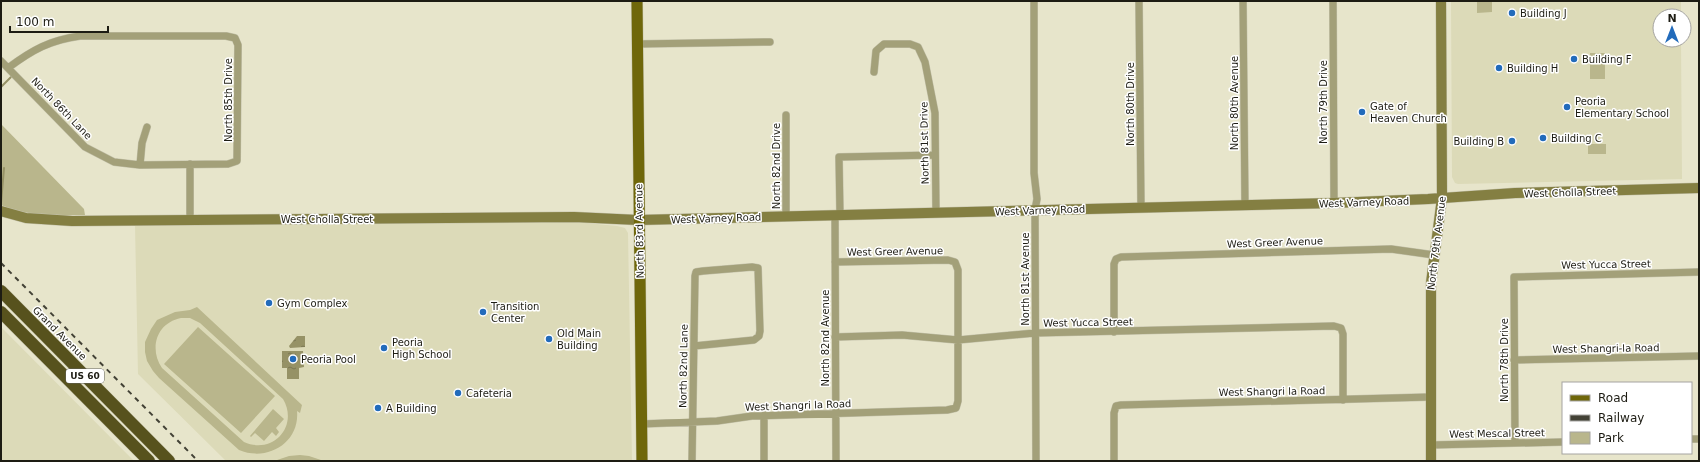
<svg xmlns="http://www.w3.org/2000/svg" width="1700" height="462" font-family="'DejaVu Sans',sans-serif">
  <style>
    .built { fill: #dcdab8 }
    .park { fill: #b9b68c; fill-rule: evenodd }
    .water { fill: url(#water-ripples) }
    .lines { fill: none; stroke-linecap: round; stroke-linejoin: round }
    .stream { stroke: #969266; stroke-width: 2 }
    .street-casing { stroke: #c3c1aa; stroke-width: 8 }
    .secondary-casing { stroke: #c3c1aa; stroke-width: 11 }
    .primary-casing { stroke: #c3c1aa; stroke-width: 12 }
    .highway-casing { stroke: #c3c1aa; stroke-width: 13 }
    .street { stroke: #a3a079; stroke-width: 7 }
    .secondary { stroke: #847f42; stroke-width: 10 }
    .primary { stroke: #6f670a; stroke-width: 11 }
    .highway { stroke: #57521d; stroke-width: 12 }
    .rail { stroke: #434236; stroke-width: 2; stroke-dasharray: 5 5; stroke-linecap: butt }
    .poi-dot { fill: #226bbb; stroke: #fff; stroke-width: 1.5 }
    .labels { text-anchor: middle; stroke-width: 3; stroke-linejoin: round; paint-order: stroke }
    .shield { fill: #fff; stroke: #61605a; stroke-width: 1 }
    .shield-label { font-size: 9px; font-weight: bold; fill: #1d1c13 }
    .poi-label { font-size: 10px; fill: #1d1c13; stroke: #fff; text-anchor: start }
    .street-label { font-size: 10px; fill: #1d1c13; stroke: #fff }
  </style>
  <defs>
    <pattern id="water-ripples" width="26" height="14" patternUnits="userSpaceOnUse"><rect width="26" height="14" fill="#969266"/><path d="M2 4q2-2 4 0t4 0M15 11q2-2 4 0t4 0" fill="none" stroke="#7a7653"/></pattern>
  </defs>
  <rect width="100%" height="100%" fill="#e7e5cb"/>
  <!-- built -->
  <path class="built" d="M1451 1H1681V16H1660V40H1681L1682 179 1458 184 1455 183 1452 177Z
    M577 222 617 226 625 228 628 233 632 461H226L138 374 135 225Z
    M1 327 134 461H1Z"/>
  <!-- park -->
  <path class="park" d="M1477 1H1492V12L1477 13Z
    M1590 53H1605V79H1590Z
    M1 124 84 209 85 215C57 215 27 217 1 205Z
    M1588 144H1606V154H1588Z
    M197 307 302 405 300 413 297 411C300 443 267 462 239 450L159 378 153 371 147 361 145 352V342L151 329 157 320 175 312 190 310ZM181 318H190L200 323 283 399C299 426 273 455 244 442L162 368C149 349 156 323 181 318Z
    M198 327 275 396 241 433 164 364Z
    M273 409 284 419 276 428 279 432 276 436 272 432 264 441 255 433 251 437 250 436Z
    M300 455 309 456 324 461H274L289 456Z"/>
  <!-- water -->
  <path class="water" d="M297 336H305V347L290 348 289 346Z
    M282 351H303L304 367 299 368V379H287V368H282Z"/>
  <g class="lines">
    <!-- stream -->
    <path class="stream" d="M1 87 13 75
      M1 203 4 168"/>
    <!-- street casing -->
    <g class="street-casing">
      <path id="street" d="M1034 1V173L1037 199 1035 210 1036 461
        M1139 1 1141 208
        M1243 1 1245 206
        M1333 1 1334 203
        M637 44 770 42
        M1 61 85 147 114 162 140 165 228 164 237 161 238 45 235 38 226 36H80C50 40 32 50 8 68
        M874 72 876 51 884 44H910L918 47 925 62 935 113 936 213
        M786 115V216
        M190 164V219
        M140 165 142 143 147 127
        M835 215 836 461
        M840 215 839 157 935 155
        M1114 332V264L1116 259 1121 257 1391 249 1434 255
        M835 337 902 335 958 340 1035 333 1334 326 1341 328 1343 334V400
        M1514 360 1699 356
        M642 424 717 421 752 416 947 410 956 408 958 401V270L955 262 948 260 835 262
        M1691 439H1699
        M1515 443 1514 277 1699 272
        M1431 445 1563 442
        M692 461 695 276 696 272 703 271 752 267 758 268 760 331 759 336 754 340 694 346
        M764 461V415
        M1114 461V413L1116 406 1121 405 1430 397"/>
    </g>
    <!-- secondary casing -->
    <g class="secondary-casing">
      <path id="secondary" d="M1 211 26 218 72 221 574 217 638 220 1334 203 1428 199 1515 193 1699 188
        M1431 461V283L1442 198 1441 1"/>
    </g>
    <!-- primary casing -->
    <g class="primary-casing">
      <path id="primary" d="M637 1 642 461"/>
    </g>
    <!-- highway casing -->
    <g class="highway-casing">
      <path id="highway" d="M1 291 169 461
        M1 312 149 461"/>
    </g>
    <!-- street -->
    <use href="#street" class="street"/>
    <!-- secondary -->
    <use href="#secondary" class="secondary"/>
    <!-- primary -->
    <use href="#primary" class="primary"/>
    <!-- highway -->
    <use href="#highway" class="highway"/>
    <!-- rail -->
    <path class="rail" d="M1 263 198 461"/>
  </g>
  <!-- markers -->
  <g class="poi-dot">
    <circle cx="1512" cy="13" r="4"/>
    <circle cx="1574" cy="59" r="4"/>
    <circle cx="1499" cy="68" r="4"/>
    <circle cx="1567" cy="107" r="4"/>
    <circle cx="1362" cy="112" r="4"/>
    <circle cx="1543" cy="138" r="4"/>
    <circle cx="1512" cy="141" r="4"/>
    <circle cx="269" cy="303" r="4"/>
    <circle cx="483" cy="312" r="4"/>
    <circle cx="549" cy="339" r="4"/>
    <circle cx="384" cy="348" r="4"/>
    <circle cx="293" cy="359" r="4"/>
    <circle cx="458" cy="393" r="4"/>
    <circle cx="378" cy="408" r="4"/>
  </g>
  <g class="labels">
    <!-- shield labels -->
    <rect class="shield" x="66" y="369" width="38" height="14" rx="3"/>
    <g class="shield-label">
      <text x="85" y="379">US 60</text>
    </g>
    <!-- poi labels -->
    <g class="poi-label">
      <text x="1520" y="17">Building J</text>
      <text x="1582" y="63">Building F</text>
      <text x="1507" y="72">Building H</text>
      <text x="1575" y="105">Peoria<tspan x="1575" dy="12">Elementary School</tspan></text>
      <text x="1370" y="110">Gate of<tspan x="1370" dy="12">Heaven Church</tspan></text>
      <text x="1551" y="142">Building C</text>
      <text x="1504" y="145" text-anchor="end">Building B</text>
      <text x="277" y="307">Gym Complex</text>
      <text x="491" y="310">Transition<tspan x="491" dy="12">Center</tspan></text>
      <text x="557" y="337">Old Main<tspan x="557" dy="12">Building</tspan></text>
      <text x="392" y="346">Peoria<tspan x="392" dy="12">High School</tspan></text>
      <text x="301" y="363">Peoria Pool</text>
      <text x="466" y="397">Cafeteria</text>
      <text x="386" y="412">A Building</text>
    </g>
    <!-- street labels -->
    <g class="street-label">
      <text transform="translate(228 100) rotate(-90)" y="4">North 85th Drive</text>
      <text transform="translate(1323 102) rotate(-90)" y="4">North 79th Drive</text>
      <text transform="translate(1234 103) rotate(-90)" y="4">North 80th Avenue</text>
      <text transform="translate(1130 104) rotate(-90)" y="4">North 80th Drive</text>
      <text transform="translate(62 108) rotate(46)" y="4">North 86th Lane</text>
      <text transform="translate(924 143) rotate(-91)" y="4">North 81st Drive</text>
      <text transform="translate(776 166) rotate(-90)" y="4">North 82nd Drive</text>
      <text transform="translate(1570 192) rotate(-2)" y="4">West Cholla Street</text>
      <text transform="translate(1364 202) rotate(-2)" y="4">West Varney Road</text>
      <text transform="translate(1040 210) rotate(-2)" y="4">West Varney Road</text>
      <text transform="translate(716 218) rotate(-2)" y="4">West Varney Road</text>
      <text x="327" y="223">West Cholla Street</text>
      <text transform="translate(639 231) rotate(-91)" y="4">North 83rd Avenue</text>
      <text transform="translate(1275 242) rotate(-2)" y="4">West Greer Avenue</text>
      <text transform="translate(1436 243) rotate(-83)" y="4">North 79th Avenue</text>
      <text transform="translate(895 251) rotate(-1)" y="4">West Greer Avenue</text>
      <text transform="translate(1606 264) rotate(-1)" y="4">West Yucca Street</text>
      <text transform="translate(1025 279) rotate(-90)" y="4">North 81st Avenue</text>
      <text transform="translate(1088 322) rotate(-1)" y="4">West Yucca Street</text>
      <text transform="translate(60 333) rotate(45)" y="4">Grand Avenue</text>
      <text transform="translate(825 338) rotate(-90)" y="4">North 82nd Avenue</text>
      <text transform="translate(1606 348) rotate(-1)" y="4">West Shangri-la Road</text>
      <text transform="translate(1504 360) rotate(-90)" y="4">North 78th Drive</text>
      <text transform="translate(683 366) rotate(-89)" y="4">North 82nd Lane</text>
      <text transform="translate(1272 391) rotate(-1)" y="4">West Shangri la Road</text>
      <text transform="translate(798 405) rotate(-2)" y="4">West Shangri la Road</text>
      <text transform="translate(1497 433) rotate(-1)" y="4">West Mescal Street</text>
    </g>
  </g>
  <!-- border -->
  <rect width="1700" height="462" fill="none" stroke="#1d1c13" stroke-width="4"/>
  <!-- legend -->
  <rect x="1562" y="382" width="130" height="72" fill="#ffffff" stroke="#a5a4a1"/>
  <rect x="1570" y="395" width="20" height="6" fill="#6f670a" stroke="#a5a4a1"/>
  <text x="1598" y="402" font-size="12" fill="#1d1c13">Road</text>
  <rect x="1570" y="415" width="20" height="6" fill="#434236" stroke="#a5a4a1"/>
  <text x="1598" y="422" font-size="12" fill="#1d1c13">Railway</text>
  <rect x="1570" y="432" width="20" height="12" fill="#b9b68c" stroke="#a5a4a1"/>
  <text x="1598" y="442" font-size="12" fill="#1d1c13">Park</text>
  <!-- north arrow -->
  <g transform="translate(1672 28)"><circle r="19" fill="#ffffff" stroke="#a5a4a1"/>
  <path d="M0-3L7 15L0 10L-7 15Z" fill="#226bbb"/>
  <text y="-6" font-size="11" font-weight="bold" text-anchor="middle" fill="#1d1c13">N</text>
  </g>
  <!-- scale -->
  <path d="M10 26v6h98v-6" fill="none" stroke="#1d1c13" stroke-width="2"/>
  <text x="16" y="26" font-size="12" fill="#1d1c13" stroke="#ffffff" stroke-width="3" paint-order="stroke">100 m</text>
</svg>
